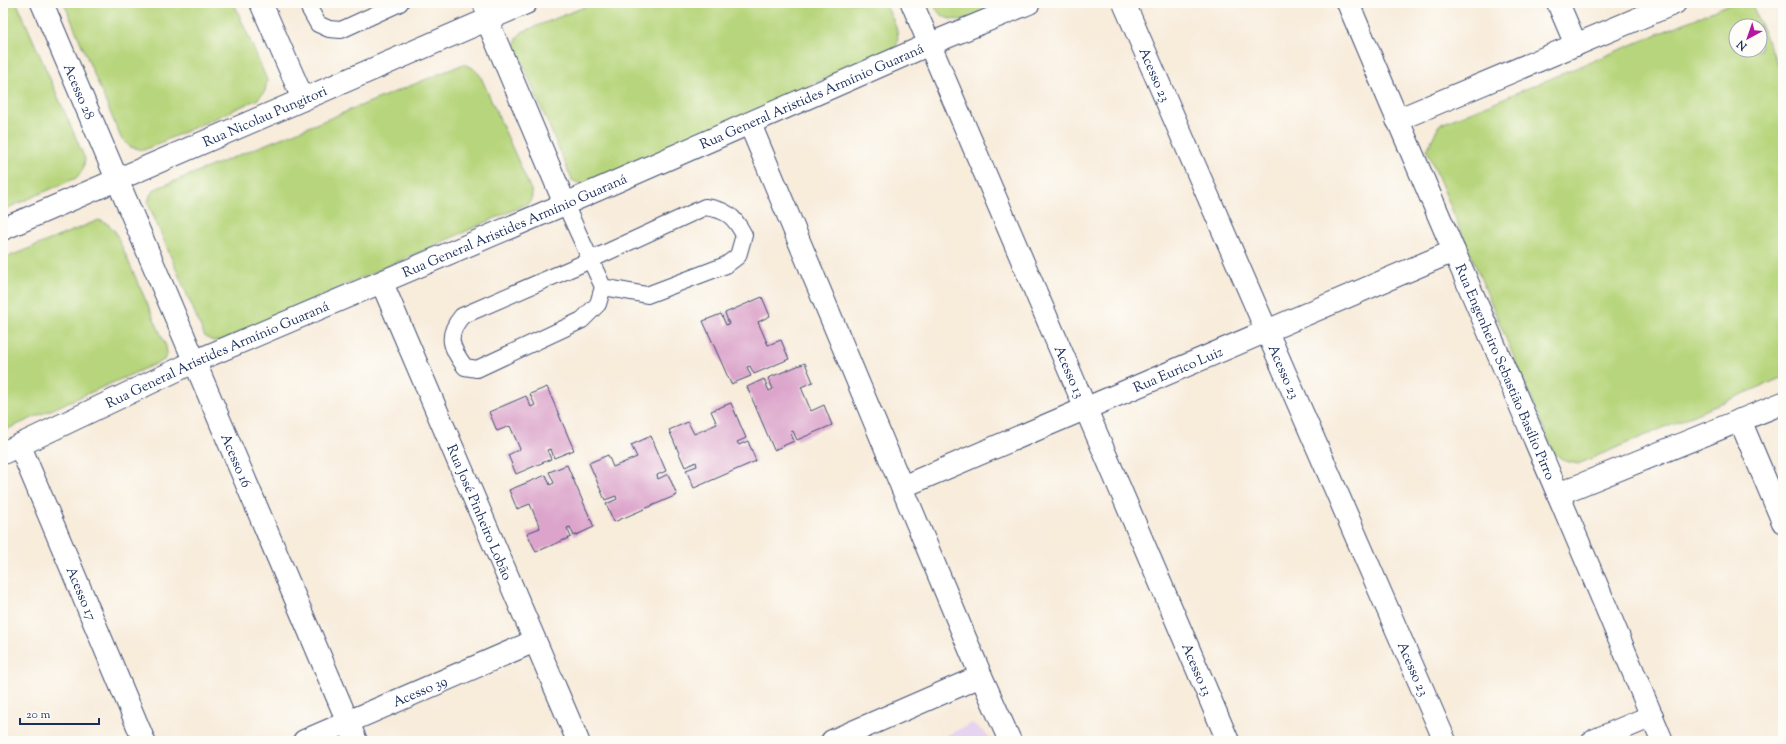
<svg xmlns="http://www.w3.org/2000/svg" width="1786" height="744" font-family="'Sorts Mill Goudy',serif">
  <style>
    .built { fill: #e6d3f0 }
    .green { fill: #b7d57c; stroke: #69826d; fill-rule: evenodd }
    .building { fill: #dca4cb }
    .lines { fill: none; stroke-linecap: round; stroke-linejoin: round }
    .lane-casing { stroke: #3c4b71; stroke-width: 18 }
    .street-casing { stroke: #3c4b71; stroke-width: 24 }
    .lane { stroke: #fff; stroke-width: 16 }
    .street { stroke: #fff; stroke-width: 22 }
    .labels { text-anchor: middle; stroke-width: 3; stroke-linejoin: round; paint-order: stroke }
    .street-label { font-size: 14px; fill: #1b2f5e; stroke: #fdfcf7 }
  </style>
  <rect width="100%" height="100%" fill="#fdfcf7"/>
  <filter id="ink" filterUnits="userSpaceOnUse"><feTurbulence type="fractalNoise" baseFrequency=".025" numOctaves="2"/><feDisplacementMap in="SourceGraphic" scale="8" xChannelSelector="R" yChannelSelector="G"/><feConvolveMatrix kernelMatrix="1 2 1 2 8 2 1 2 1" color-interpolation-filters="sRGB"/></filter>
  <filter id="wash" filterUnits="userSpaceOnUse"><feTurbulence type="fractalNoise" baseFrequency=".012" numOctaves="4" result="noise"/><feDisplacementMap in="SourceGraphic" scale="16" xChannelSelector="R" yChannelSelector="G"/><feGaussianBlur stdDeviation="0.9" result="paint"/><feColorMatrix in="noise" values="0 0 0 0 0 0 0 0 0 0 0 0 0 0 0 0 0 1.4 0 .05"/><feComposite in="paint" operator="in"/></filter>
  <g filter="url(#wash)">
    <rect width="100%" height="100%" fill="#f8ecdb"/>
    <!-- built -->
    <path class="built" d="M972 723 995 741H935Z"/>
    <!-- green -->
    <path class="green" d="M3 3H17L85 159 83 170 76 178 3 210Z
      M64 3H234L267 80 265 91 258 99 144 150 130 147 121 138Z
      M594 3H885C891 17 902 32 896 47L588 184H580L572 180 515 46 517 38 522 32Z
      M933 3H1005C982 13 947 35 933 3Z
      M1730 4 1753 7 1783 77V377L1578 464 1565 461 1554 453 1427 150 1439 125ZM1736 26H1760V50H1736Z
      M464 64 473 68 480 75 531 190 532 197 529 203 221 341H213L205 337 148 203 150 195 155 189Z
      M99 220 108 224 115 231 166 346 167 353 164 360 3 431V259Z"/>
    <g id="blocks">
      <!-- building -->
      <path class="building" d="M762 297 770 316 758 322 768 345 781 340 789 359 754 374 750 366 747 367 751 376 731 384 703 321 721 314 726 325 729 324 725 313Z
        M805 363 813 382 801 387 811 411 824 405 832 425 797 440 793 431 790 432 794 441 774 450 747 387 764 379 769 391 773 389 768 378Z
        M547 387 574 450 554 458 551 449 547 450 551 459 516 474 508 455 520 449 510 426 497 431 489 412 526 396 531 407 535 405 530 394Z
        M731 403 746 438 737 442 739 445 748 441 756 461 694 488 686 470 697 466 696 462 685 467 669 430 688 422 694 434 717 424 711 411Z
        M651 436 666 471 657 475 658 479 668 474 677 495 614 522 606 504 617 499 616 496 605 500 589 463 608 455 613 467 637 457 631 445Z
        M567 465 594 527 574 536 570 527 567 528 571 537 536 552 527 533 540 528 530 504 517 509 509 490 546 475 550 485 554 483 549 472Z"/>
    </g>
  </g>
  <g filter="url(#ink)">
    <use href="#blocks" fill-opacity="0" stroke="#3c4b71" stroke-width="1"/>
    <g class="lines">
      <!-- lane casing -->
      <g class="lane-casing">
        <path id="lane" d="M308 3 309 8 318 24 329 29 341 30 400 3
          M481 3 487 20
          M565 204 603 287 598 304 582 320 477 369 465 367C451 348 445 336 462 316L577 266 601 255 705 207C727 210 734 216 744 235L738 256 726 265 647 295 603 287"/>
      </g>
      <!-- street casing -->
      <g class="street-casing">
        <g id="street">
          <path id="s1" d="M42 3 356 741"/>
          <path d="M261 3 303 99"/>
          <path id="s2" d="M912 3 1228 741"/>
          <path id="s3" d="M1124 3 1445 741"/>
          <path id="s4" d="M1348 3C1452 249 1560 494 1662 741"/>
          <path d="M1558 3 1576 45"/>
          <path d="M487 20 565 204"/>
          <path d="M1397 120 1675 3"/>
          <path d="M750 124 981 676 1010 741"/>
          <path id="s5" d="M3 229 526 3"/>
          <path id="s6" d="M382 283 578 741"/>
          <path d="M1740 420 1783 522"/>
          <path id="s7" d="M20 446 144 741"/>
          <path id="s8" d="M3 453 198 360 565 204 930 44 1029 3"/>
          <path id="s9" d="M902 487 1454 251"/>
          <path d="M1558 494 1783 403"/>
          <path id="s10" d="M304 741 535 641"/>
          <path d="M832 741 981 676"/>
          <path d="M1593 741 1652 716"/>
        </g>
      </g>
      <!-- lane -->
      <use href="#lane" class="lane"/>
      <!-- street -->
      <use href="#street" class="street"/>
    </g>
  </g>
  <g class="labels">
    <!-- street labels -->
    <g class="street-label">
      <text dy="5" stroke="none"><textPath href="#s3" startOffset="78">Acesso 23</textPath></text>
      <text dy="5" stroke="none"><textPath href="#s1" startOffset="96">Acesso 28</textPath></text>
      <text dy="5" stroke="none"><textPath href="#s8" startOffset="884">Rua General Aristides Armínio Guaraná</textPath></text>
      <text dy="5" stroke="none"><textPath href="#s5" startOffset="285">Rua Nicolau Pungitori</textPath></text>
      <text dy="5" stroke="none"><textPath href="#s8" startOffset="560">Rua General Aristides Armínio Guaraná</textPath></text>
      <text dy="5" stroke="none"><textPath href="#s8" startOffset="236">Rua General Aristides Armínio Guaraná</textPath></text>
      <text dy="5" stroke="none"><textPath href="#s9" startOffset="300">Rua Eurico Luiz</textPath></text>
      <text dy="5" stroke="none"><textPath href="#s2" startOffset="401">Acesso 13</textPath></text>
      <text dy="5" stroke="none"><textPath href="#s3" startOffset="402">Acesso 23</textPath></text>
      <text dy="5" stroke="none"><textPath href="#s4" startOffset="401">Rua Engenheiro Sebastião Basílio Pirro</textPath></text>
      <text dy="5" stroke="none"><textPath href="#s1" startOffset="497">Acesso 16</textPath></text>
      <text dy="5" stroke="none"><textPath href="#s6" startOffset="249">Rua José Pinheiro Lobão</textPath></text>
      <text dy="5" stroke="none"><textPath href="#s7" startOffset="160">Acesso 17</textPath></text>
      <text dy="5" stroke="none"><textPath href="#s3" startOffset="726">Acesso 23</textPath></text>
      <text dy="5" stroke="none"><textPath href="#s2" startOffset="725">Acesso 13</textPath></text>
      <text dy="5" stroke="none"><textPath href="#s10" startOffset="126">Acesso 39</textPath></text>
    </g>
  </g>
  <!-- margin -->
  <rect width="1786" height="744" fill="none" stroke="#fdfcf7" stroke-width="16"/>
  <!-- north arrow -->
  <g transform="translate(1748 38) rotate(220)"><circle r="19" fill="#fdfcf7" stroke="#a3aaba"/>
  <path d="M0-3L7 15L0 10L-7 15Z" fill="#b5179e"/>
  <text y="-6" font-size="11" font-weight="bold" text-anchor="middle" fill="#1b2f5e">N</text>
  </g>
  <!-- scale -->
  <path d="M20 718v6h79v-6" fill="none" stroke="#1b2f5e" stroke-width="2"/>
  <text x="26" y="718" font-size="12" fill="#1b2f5e" stroke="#fdfcf7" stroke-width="3" paint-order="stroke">20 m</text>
</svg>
